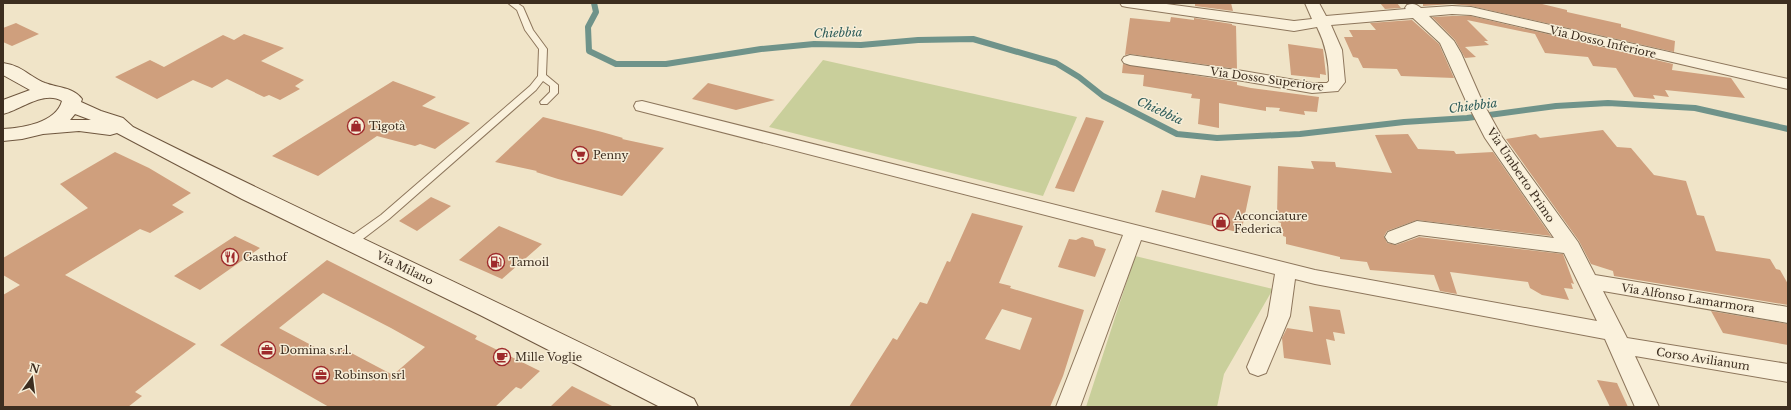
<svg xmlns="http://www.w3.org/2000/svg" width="1791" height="410" font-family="'Libre Baskerville',serif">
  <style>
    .green { fill: #c9cf9b }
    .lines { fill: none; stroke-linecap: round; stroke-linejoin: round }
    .stream { stroke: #6f938a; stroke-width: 6 }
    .building { fill: #cf9f7d; fill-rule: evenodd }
    .service-casing { stroke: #8d765c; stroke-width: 2 }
    .minor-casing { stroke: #8d765c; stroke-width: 2 }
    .secondary-casing { stroke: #6f573f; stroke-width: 2 }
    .service { fill: #faf1dc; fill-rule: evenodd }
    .minor { fill: #faf1dc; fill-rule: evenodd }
    .secondary { fill: #faf1dc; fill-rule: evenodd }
    .labels { text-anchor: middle; stroke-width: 3; stroke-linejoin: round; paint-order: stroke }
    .street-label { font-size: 11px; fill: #3d2e20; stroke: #f7eed8 }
    .poi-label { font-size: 11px; fill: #3d2e20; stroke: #f7eed8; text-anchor: start }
    .water-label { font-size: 12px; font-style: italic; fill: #2f5d5a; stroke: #f7eed8 }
  </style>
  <rect width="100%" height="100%" fill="#f0e4c8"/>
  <!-- green -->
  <path class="green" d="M823 60 1077 117 1043 196 769 127Z
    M1135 256 1273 289 1224 374 1217 407H1086Z"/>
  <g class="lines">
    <!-- stream -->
    <path class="stream" d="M594 3 596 12 588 27 589 51 616 64H666L761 49 814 44 861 45 918 40 973 39 1056 63 1079 77 1103 96 1177 134 1217 138 1300 134 1404 122 1467 118 1556 106 1608 103 1695 108 1788 129"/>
  </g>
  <!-- building -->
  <path class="building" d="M1195 3H1231L1233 11 1195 6Z
    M1380 3H1397L1401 8 1385 9Z
    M1423 3H1538L1567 10V12L1621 24V27L1675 41 1674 52 1471 6 1452 4 1423 6Z
    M1452 16H1471L1673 64 1672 70 1731 78 1745 98 1665 90 1669 97 1653 95 1655 99 1634 97 1616 68 1593 66 1588 57 1545 53 1535 34 1467 20 1488 41H1484L1489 45 1465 47 1476 57 1465 58 1455 40 1432 17Z
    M1171 17 1194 20V18L1232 24V25L1236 26 1237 69 1130 54 1125 55 1130 18 1170 22Z
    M1412 20 1439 44 1454 78 1401 76 1397 69 1363 68 1358 58 1353 57 1344 37H1353L1349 30H1376L1370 23Z
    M16 23 20 25 39 34 12 46 3 42V28Z
    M244 34 284 48 261 61 304 80 295 86 300 89 280 100 269 95 264 97 227 79 212 88 193 80 157 99 115 77 150 60 164 67 223 35 234 40Z
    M1288 44 1323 49 1326 75 1320 74V78L1291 75Z
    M1123 64 1237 82V85L1251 88 1319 97 1317 112 1304 111 1305 115 1279 111 1280 108 1266 107V111L1219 103V128L1198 124 1200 99 1191 98 1192 94 1143 86 1144 75 1122 73Z
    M393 81 436 97 422 106 470 123 435 149 420 144 415 146 377 136 318 176 272 156Z
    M708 83 775 100 736 110 692 99Z
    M543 117 602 132 623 138 622 139 664 148 622 196 558 179 536 172 537 171 495 162Z
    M1086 117 1104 121 1074 192 1055 188Z
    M1603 130 1617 147 1631 148 1654 175 1686 181 1697 215 1704 216 1716 251 1770 259 1776 269 1780 270 1788 284V305L1614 276 1613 271 1591 264 1579 241 1506 139 1536 134 1540 138Z
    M1408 134 1418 149 1454 151 1456 154 1493 152 1551 236 1417 220 1387 231 1384 236 1387 243 1396 245 1419 237 1563 254 1574 284 1571 283 1573 289 1564 288 1569 300 1542 295 1530 288 1528 282 1450 272 1457 294 1440 291 1434 275 1370 270 1367 262 1340 259V257L1286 244V237L1283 236V229H1281V223L1278 222 1279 216H1277L1278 166 1314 169 1311 161 1335 162 1336 167 1392 173 1375 135Z
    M115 152 149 168 191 193 172 205 184 212 150 233 140 229 65 275 196 344 135 392 142 396 128 407H3V295L20 285 3 275V258L88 208 60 184Z
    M1201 175 1251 186 1241 233 1155 212 1162 190 1195 198Z
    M431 197 451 206 417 231 399 221Z
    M972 213 1023 226 999 283 1011 286 1010 288 1084 310 1063 376 1050 407H849L893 338 897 340 920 302 927 304 947 261 950 262ZM1002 309 1032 318 1020 350 985 339Z
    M499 226 542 244 502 279 459 260Z
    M235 236 260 248 200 290 174 276Z
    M1082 237 1093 240 1095 246 1106 249 1095 277 1058 267 1069 239 1076 240Z
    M327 260 477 336 475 339 540 371 521 389 516 387 495 407H329L220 345ZM323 293 391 328 425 347 393 375 340 347 330 355 279 328Z
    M1309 306 1340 310 1345 334 1333 332 1335 341 1326 339 1331 365 1284 358 1282 338 1287 328 1313 332Z
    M1711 311 1788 324V345L1723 333Z
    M1597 380 1617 383 1628 407H1610Z
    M572 386 614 407H550Z"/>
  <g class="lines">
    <!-- service casing -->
    <g class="service-casing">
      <path id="service" d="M508 3H517L523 7 533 30 547 49 546 75 558 85V93L547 104H541L540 102 550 92V86L543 81 536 90 389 219 355 245H347L346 242 347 239 381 215 530 86 538 76 539 49 525 30 517 10Z"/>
    </g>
    <!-- minor casing -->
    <g class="minor-casing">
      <path id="minor" d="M1120 3H1159L1294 21 1312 19 1305 3H1319L1326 16 1406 9 1405 8 1407 5C1413 3 1416 4 1421 8L1452 6 1471 7 1788 79V89L1471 15 1452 14 1429 16 1454 41 1461 53 1482 101 1502 137 1578 242 1595 275 1788 307V323L1603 291 1627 338 1788 364V382L1635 356 1659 407H1635L1605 339 1315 284 1295 279 1290 316 1266 373 1258 376 1250 373 1247 367 1268 316 1275 274 1141 240 1080 407H1056L1123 235 636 110 634 106 636 102 642 101 1315 270 1597 321 1564 253 1419 235 1395 244 1388 242 1385 237 1388 232 1417 221 1554 238 1485 138 1466 101 1440 43 1413 18 1331 25 1342 50 1345 82 1338 91 1312 93 1243 81 1130 65 1124 63 1122 60 1124 57 1130 55 1243 71 1312 83H1327L1329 81C1329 62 1326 45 1317 27L1294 31 1127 7 1122 6Z"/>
    </g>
    <!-- secondary casing -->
    <g class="secondary-casing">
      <path id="secondary" d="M3 63C23 66 28 76 45 83 58 88 73 87 82 99L81 102 101 111 123 118 133 127C319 220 508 305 694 399L698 407H660L480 315 242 199 117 133 110 135 79 131 43 134 22 139 3 141V129C22 128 56 123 62 101 44 90 20 110 3 114V100L30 90 3 75ZM75 114 91 120H70Z"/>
    </g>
    <!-- service -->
    <use href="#service" class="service"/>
    <!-- minor -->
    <use href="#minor" class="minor"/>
    <!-- secondary -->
    <use href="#secondary" class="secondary"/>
  </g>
  <!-- icons -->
  <defs>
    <g id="shop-ring" transform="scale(0.9)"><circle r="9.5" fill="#f7eed8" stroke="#9e2a2b" stroke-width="1.5"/><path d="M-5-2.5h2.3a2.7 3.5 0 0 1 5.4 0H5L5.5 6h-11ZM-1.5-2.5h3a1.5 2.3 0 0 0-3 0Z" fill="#9e2a2b"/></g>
    <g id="supermarket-ring" transform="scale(0.9)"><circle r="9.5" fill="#f7eed8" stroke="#9e2a2b" stroke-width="1.5"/><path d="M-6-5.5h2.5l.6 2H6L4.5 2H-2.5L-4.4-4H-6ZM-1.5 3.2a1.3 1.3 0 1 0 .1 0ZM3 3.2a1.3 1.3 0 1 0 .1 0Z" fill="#9e2a2b"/></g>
    <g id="restaurant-ring" transform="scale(0.9)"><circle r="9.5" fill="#f7eed8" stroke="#9e2a2b" stroke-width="1.5"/><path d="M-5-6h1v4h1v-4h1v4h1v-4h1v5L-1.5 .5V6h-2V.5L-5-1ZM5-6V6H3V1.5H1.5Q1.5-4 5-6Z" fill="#9e2a2b"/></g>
    <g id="fuel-ring" transform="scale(0.9)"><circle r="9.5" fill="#f7eed8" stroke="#9e2a2b" stroke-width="1.5"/><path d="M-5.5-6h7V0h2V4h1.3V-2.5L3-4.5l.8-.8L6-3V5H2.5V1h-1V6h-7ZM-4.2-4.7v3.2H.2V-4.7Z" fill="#9e2a2b"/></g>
    <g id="office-ring" transform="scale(0.9)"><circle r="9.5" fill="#f7eed8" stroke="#9e2a2b" stroke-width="1.5"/><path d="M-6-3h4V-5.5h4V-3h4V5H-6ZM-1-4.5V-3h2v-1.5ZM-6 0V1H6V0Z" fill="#9e2a2b"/></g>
    <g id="cafe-ring" transform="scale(0.9)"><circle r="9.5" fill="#f7eed8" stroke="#9e2a2b" stroke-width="1.5"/><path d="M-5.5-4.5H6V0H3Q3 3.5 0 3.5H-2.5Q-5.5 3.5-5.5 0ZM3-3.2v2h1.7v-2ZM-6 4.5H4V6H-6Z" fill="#9e2a2b"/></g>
  </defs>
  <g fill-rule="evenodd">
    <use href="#shop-ring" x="356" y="126"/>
    <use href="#supermarket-ring" x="580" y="155"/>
    <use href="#shop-ring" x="1221" y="222"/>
    <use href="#restaurant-ring" x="230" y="257"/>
    <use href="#fuel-ring" x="496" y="262"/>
    <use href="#office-ring" x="267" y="350"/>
    <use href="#cafe-ring" x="502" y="357"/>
    <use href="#office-ring" x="321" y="375"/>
  </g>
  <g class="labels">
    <!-- street labels -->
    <g class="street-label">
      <text transform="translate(1603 42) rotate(13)" y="4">Via Dosso Inferiore</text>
      <text transform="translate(1267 79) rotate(8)" y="4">Via Dosso Superiore</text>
      <text transform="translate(1521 175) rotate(56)" y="4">Via Umberto Primo</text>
      <text transform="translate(405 268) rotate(26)" y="4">Via Milano</text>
      <text transform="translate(1688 298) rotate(9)" y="4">Via Alfonso Lamarmora</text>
      <text transform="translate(1703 359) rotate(9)" y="4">Corso Avilianum</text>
    </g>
    <!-- poi labels -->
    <g class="poi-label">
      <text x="369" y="130">Tigotà</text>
      <text x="593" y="159">Penny</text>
      <text x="1234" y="220">Acconciature<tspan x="1234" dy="13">Federica</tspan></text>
      <text x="243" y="261">Gasthof</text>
      <text x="509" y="266">Tamoil</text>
      <text x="280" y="354">Domina s.r.l.</text>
      <text x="515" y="361">Mille Voglie</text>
      <text x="334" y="379">Robinson srl</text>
    </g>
    <!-- water labels -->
    <g class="water-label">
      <text transform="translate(838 33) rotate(-2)" y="4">Chiebbia</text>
      <text transform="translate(1473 106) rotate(-7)" y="4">Chiebbia</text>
      <text transform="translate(1160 111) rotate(25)" y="4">Chiebbia</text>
    </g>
  </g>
  <!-- border -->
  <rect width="1791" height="410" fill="none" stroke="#3d2e20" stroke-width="8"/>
  <!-- north arrow -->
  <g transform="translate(32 378) rotate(14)" stroke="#f7eed8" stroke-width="3" paint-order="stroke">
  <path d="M0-3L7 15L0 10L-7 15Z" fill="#3d2e20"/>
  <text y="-6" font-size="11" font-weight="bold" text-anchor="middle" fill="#3d2e20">N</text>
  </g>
</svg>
